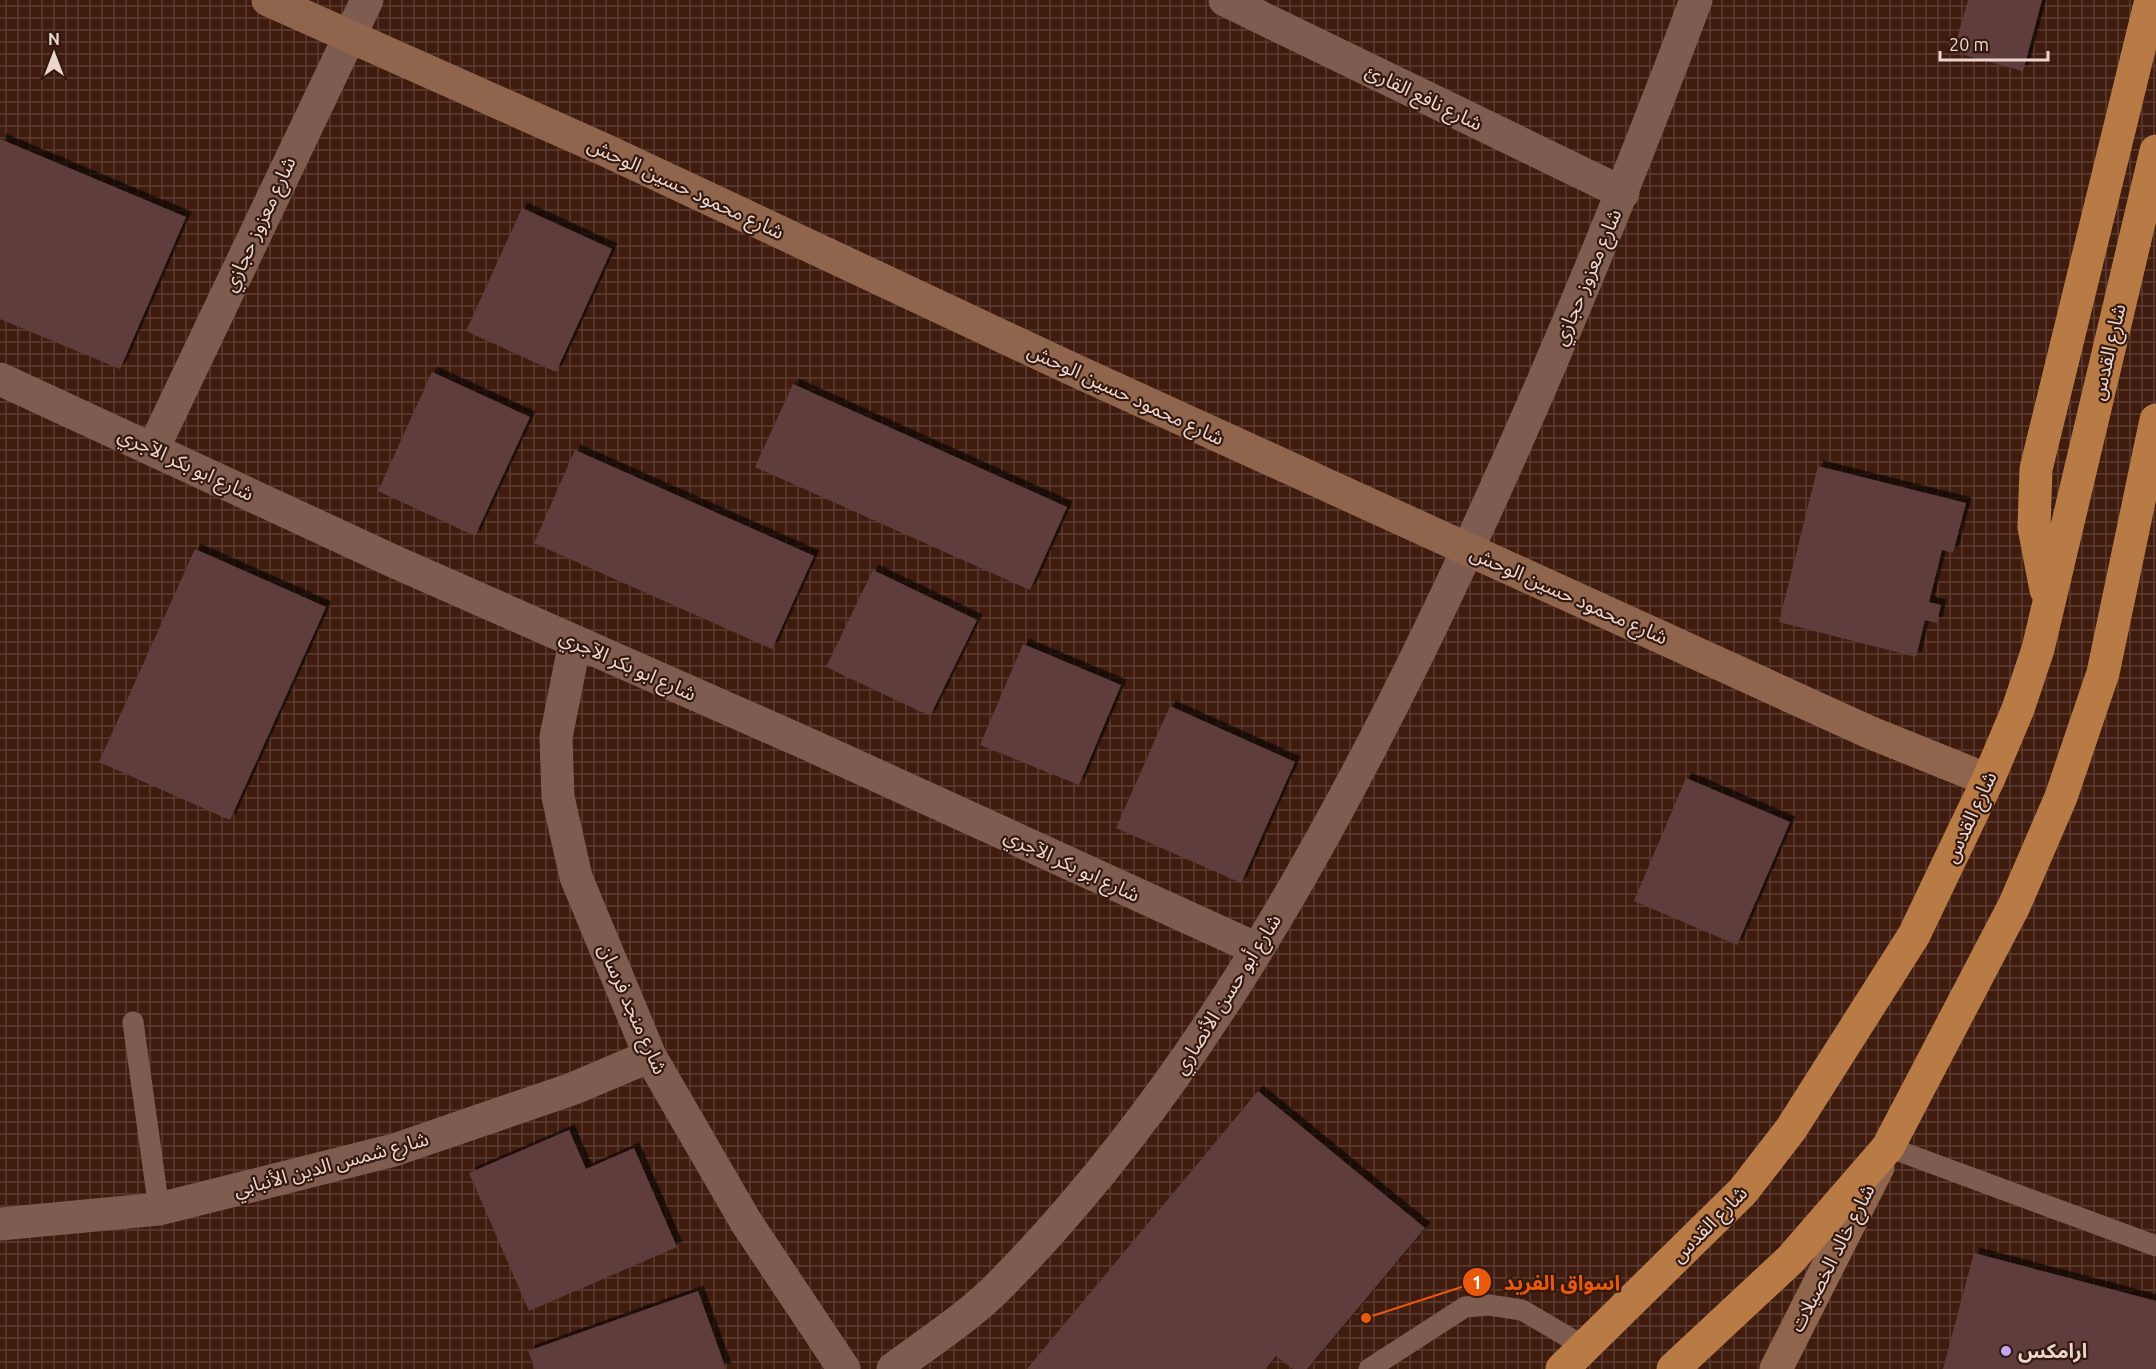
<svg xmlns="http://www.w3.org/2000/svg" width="2156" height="1369" font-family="Ubuntu,'Noto Sans Arabic',sans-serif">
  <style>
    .industrial { fill: url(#industrial-grid) }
    .building { fill: #603d3d; filter: url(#shadow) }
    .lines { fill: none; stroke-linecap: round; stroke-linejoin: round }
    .lane { stroke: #7f5c50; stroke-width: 21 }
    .street { stroke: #7f5c50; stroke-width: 33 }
    .secondary { stroke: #90654d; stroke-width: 33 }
    .highway { stroke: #b97b46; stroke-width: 33 }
    .poi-dot { fill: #c3a7f2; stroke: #35180e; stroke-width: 2 }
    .labels { text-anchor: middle; stroke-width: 4.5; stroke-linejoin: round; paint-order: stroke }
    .street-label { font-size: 20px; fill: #ead6cf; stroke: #35180e }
    .poi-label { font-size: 20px; font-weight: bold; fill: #ead6cf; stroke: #35180e; text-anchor: start }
    .leader { fill: none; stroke: #e8590c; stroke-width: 2 }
    .callout-dot { fill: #e8590c; stroke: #35180e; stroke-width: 2 }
    .mark-label { font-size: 18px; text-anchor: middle; font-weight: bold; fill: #fff }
    .callout-label { font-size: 21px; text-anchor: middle; font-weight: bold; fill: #e8590c; stroke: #35180e; stroke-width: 4.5; stroke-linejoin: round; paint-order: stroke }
  </style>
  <defs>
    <pattern id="industrial-grid" width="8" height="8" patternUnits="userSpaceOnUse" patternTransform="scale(1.5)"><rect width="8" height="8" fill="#401c0f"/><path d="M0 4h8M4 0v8" fill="none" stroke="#5c3c31"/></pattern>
    <filter id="shadow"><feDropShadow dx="5.5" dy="-5.5" stdDeviation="0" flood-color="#0009"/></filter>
  </defs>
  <rect width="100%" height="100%" fill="#35180e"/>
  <!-- industrial -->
  <path class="industrial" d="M0 0H2156V1369H0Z"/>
  <!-- building -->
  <path class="building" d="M1968 0H2042L2023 71 1953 52Z
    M0 139 186 217 120 369 0 319Z
    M522 208 612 249 556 372 466 331Z
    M432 372 530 417 475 536 378 491Z
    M793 384 1067 507 1030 590 755 467Z
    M575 450 814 556 772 649 534 543Z
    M1818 466 1966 503 1953 553 1942 550 1929 602 1941 605 1937 623 1925 620 1916 657 1779 622Z
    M195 549 326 607 230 820 99 762Z
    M873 570 977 620 930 716 826 667Z
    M1023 644 1121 685 1079 785 980 745Z
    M1170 706 1295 762 1241 883 1116 828Z
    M1686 778 1790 822 1737 945 1634 901Z
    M1258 1091 1425 1228 1307 1369H1293L1276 1356 1265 1369H1027Z
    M569 1130 586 1169 634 1148 677 1247 529 1311 469 1173Z
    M1974 1253 2156 1301V1369H1943Z
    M698 1291 726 1369H535L528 1351Z"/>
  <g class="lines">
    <!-- lane -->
    <path class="lane" d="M133 1022 159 1209
      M1888 1147 2156 1246
      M1369 1369 1465 1307 1489 1305 1522 1310 1585 1347"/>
    <!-- street -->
    <path class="street" d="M1225 0 1623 193
      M0 379 393 561 810 745 1257 949
      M153 449 367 0
      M575 642 556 737 558 797 576 877 650 1056 746 1222 844 1369
      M0 1224 159 1209 394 1150 572 1089 650 1056
      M893 1369C929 1342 970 1316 1001 1284 1176 1106 1301 890 1411 668 1518 451 1611 227 1696 0"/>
    <!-- secondary -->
    <path class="secondary" d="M268 0 605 150 1072 369 1869 732 1988 780
      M1776 1369 1878 1167"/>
    <!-- highway -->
    <path class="highway" d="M2046 590 2034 527 2036 469 2151 0
      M1562 1369 1743 1191 1791 1129 1914 935 1988 780 2018 709 2038 649 2156 151
      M1673 1369 1791 1259 1888 1147 2014 906 2061 797 2103 673 2156 420"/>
  </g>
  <!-- markers -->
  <circle class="poi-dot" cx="2006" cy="1351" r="6"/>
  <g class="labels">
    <!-- street labels -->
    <g class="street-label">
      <text transform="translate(1424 97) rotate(26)" y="7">شارع نافع القارئ</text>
      <text transform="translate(686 188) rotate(25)" y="7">شارع محمود حسين الوحش</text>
      <text transform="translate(259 224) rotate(-65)" y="7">شارع معزوز حجازي</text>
      <text transform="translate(1587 277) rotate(-67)" y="7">شارع معزوز حجازي</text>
      <text transform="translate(2108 352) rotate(-77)" y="7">شارع القدس</text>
      <text transform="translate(1126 394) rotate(25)" y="7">شارع محمود حسين الوحش</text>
      <text transform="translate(186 464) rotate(25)" y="7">شارع ابو بكر الآجري</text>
      <text transform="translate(1569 595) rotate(24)" y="7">شارع محمود حسين الوحش</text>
      <text transform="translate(628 665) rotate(24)" y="7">شارع ابو بكر الآجري</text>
      <text transform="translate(1970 817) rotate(-65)" y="7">شارع القدس</text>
      <text transform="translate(1072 865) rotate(25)" y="7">شارع ابو بكر الآجري</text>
      <text transform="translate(1227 994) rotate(-58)" y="7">شارع أبو حسن الأنصاري</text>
      <text transform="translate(633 1009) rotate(66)" y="7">شارع منجد فرسان</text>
      <text transform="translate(331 1164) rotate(-15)" y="7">شارع شمس الدين الأنبابي</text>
      <text transform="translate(1709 1224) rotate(-45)" y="7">شارع القدس</text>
      <text transform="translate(1832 1258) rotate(-63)" y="7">شارع خالد الخصيلات</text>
    </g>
    <!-- poi labels -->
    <g class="poi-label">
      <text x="2018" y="1358">ارامكس</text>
    </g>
  </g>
  <!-- callouts -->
  <path class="leader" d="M1366 1318L1477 1282"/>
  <g class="callout-dot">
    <circle cx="1366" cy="1318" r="6"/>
    <circle cx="1477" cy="1282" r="15"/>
  </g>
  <g class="mark-label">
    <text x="1477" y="1289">1</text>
  </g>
  <g class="callout-label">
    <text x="1562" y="1290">اسواق الفريد</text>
  </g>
  <!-- north arrow -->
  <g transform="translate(54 54)" stroke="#35180e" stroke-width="4.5" paint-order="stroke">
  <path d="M0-4.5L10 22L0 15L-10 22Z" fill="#ead6cf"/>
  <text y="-9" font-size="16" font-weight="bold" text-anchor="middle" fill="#ead6cf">N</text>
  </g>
  <!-- scale -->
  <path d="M1940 51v9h108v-9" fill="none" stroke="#ead6cf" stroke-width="3"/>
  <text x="1949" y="51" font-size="18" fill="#ead6cf" stroke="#35180e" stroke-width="4.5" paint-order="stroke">20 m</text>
</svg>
